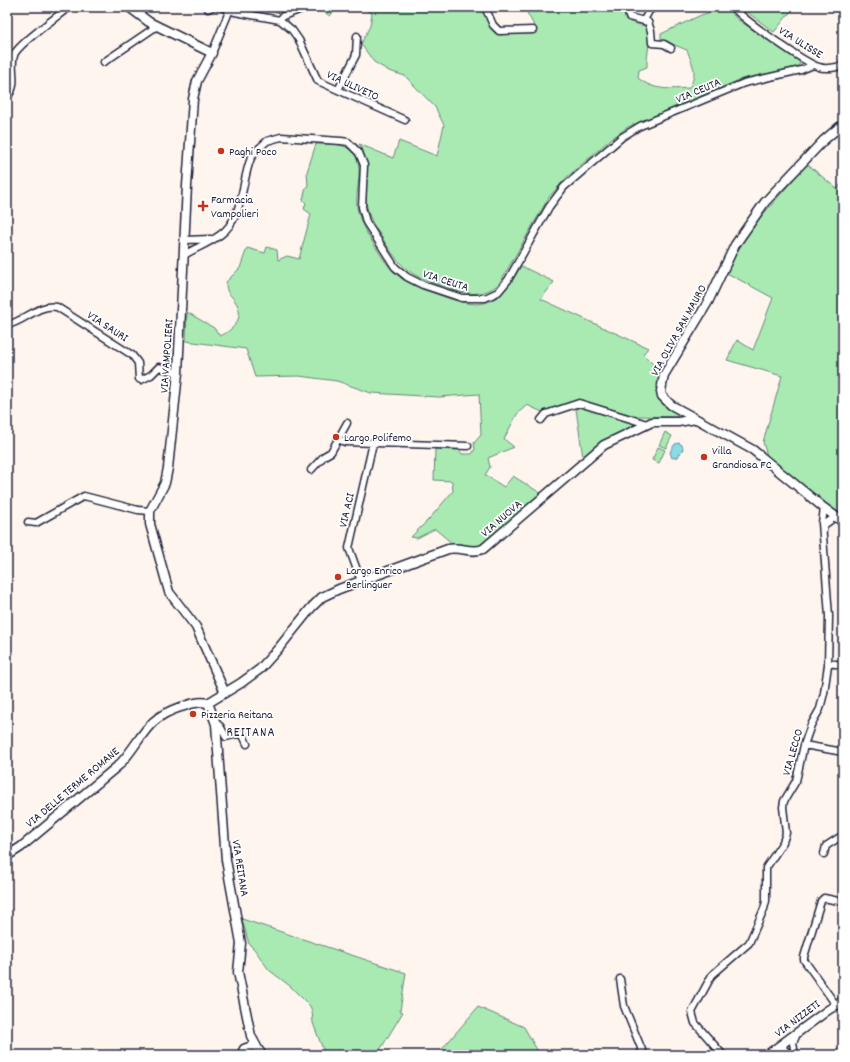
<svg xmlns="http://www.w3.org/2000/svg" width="850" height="1062" font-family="Dekko,sans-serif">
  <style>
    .green { fill: #a9eab3; stroke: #668677 }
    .water { fill: #8adbe4; stroke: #6091a0 }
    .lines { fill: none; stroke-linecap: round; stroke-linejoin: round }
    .minor-casing { stroke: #22223b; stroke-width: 9 }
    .tertiary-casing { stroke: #22223b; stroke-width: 11 }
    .minor { stroke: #fff; stroke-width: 6 }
    .tertiary { stroke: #fff; stroke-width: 8 }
    .poi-dot { fill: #c8321e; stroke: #fff; stroke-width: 1.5 }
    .labels { text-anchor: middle; stroke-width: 3.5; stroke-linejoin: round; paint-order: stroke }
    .street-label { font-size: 12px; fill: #22223b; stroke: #fff }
    .poi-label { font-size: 12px; fill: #22223b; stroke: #fff; text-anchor: start }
    .neighbourhood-label { font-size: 13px; letter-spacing: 1px; fill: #22223b; stroke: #fff }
  </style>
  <rect width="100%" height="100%" fill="#fef5ee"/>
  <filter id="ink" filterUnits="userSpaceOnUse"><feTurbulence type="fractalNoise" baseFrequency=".025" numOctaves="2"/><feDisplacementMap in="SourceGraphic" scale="8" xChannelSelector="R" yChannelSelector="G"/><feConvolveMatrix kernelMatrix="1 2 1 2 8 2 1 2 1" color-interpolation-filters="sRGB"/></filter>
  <g filter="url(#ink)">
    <!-- green -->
    <path class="green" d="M316 7H338L330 16Z
      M360 7H482L494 32 500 35 537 31 524 7H624V12L630 22 645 26C653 37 646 54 647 67L639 70 638 78C654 91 670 89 689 88 698 73 693 66 687 50L672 44 661 42V34L701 15 726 7 737 19 799 61 800 64 796 67 742 79 628 127 611 139 566 178 549 197 499 284C483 297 466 295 448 288 410 276 402 270 381 236 373 225 367 214 366 200 365 175 373 168 359 144L393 158 399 141 437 156 444 125 435 107 405 76 389 71 374 62 361 44 370 26 372 13Z
      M740 7H789L792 10 774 32Z
      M7 51H12V82L7 93Z
      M316 144C330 144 346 142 355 155 364 168 355 191 357 206 358 215 362 224 366 232 374 244 382 259 392 270 403 282 418 288 434 293 479 310 496 311 521 266L554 282 541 299 648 348 643 354 660 371 658 393 684 417 635 416 579 400 542 412 527 405 517 414 504 439 514 447 488 458 490 467 485 475 504 487 513 476 542 494 483 544C470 550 465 542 453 544L435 529 417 538 411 537 430 518 453 491 452 481 434 480 435 449 459 450 462 454H472L475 449 474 443 481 435 479 394 439 397 371 393 337 381 299 376 255 377 246 349 186 341 187 312 214 328 220 336C234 330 246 316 235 301 229 292 226 294 226 282L240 268 247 248 265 253 267 247 277 250 278 260 287 256 299 259 311 214 304 209 306 203 303 200 306 187 308 186 307 172Z
      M807 164 837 189 843 181V515L819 499 818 495 813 494 767 456 763 442 782 376 727 360 737 340 753 350 773 298 727 273 740 244 752 227Z
      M581 407 636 423 622 433 612 437 583 458 576 409Z
      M665 432 672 436 666 448 659 445Z
      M658 447 665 450 659 463 652 460Z
      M242 919 406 973 400 1011 403 1012 377 1055H325L313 1023 312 1011 310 1006 290 986 269 970 255 950 249 944Z
      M478 1007 524 1027 540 1055H437Z"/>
    <!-- water -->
    <path class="water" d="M679 443 682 445 683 449 678 457 672 458 670 452 675 444Z"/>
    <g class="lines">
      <!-- minor casing -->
      <g class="minor-casing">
        <path id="minor" d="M222 7 235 12 280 20 292 30 299 40 318 81 405 120
          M485 7 493 25 499 31 533 30
          M627 7 629 17 648 22 651 31 652 43 664 44 671 48
          M733 7C741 18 805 63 819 67 826 70 835 67 843 66
          M208 9 212 7
          M280 20 283 16 307 7
          M644 20 649 11 654 7
          M212 53 231 7
          M104 62 157 26
          M338 90 356 55 357 36
          M7 97C20 84 8 67 15 53 21 42 58 16 69 7
          M185 240 210 239
          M184 255C196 248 209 243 220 235 244 218 241 182 251 158L256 151 267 141 281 137 341 141 348 142 359 153 364 165 362 207 366 222 395 267 407 277 423 285 462 298H485L498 292 508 280 549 207 564 187 622 137 640 126 744 83 801 70 813 65
          M7 325C24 322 39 303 57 307L132 355 138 363 139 379 141 380 151 375 159 367 178 373
          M541 420 546 414 579 403 647 424
          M338 439 345 442 468 446
          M311 470 324 456 331 452 347 423
          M28 522 36 523 84 496 138 510 150 511
          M823 530 824 525 835 517
          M361 581 349 548 373 443
          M828 663 843 665
          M216 724 220 726 226 737 242 733 247 744
          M804 745 843 752
          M824 854 826 846 843 835
          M620 979 624 1006 644 1055
          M836 1005 804 960V957L821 901 824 898 843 902
          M784 1043 783 1048 790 1055
          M723 1055 695 1023 692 1012 712 975 749 943 764 909 766 901V868L783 842 786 833 783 807 784 801 796 781 804 745 811 725 820 709 824 693 828 665 829 616 822 523 824 508
          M770 1055H784
          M795 1055 793 1043 797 1034"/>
      </g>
      <!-- tertiary casing -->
      <g class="tertiary-casing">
        <path id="tertiary" d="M129 7 149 22 212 53 197 81 193 99 187 186 178 373 168 468 165 483 150 511V524L169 592 196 627 225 693
          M843 124 824 140 765 202 735 245 708 302 664 375 661 391 662 396 671 405 753 450 824 508 843 522
          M208 703 241 683 260 669 278 649 311 608 322 597 339 589 448 549C460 546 471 554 483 549L604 445 652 422H678L696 419
          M208 703 216 724 226 860 241 943 238 972 251 1036 258 1049
          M7 856 21 847 119 765C143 740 144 718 181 707 190 704 199 701 208 703
          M241 1055 244 1049 252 1046 258 1049 262 1055
          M767 1055 828 1010 843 1001"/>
      </g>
      <!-- minor -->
      <use href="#minor" class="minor"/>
      <!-- tertiary -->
      <use href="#tertiary" class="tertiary"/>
    </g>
  </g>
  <!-- markers -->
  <g class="poi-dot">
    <circle cx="221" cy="151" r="4"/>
    <path d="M201 200h4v4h4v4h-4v4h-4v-4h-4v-4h4z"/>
    <circle cx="336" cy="437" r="4"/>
    <circle cx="704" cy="457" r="4"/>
    <circle cx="338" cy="577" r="4"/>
    <circle cx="193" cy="714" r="4"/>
  </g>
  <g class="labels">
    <!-- street labels -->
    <g class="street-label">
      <text transform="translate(801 42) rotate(32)" y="4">VIA ULISSE</text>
      <text transform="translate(353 85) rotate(25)" y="4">VIA ULIVETO</text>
      <text transform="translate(698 90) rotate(-23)" y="4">VIA CEUTA</text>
      <text transform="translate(446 280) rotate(18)" y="4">VIA CEUTA</text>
      <text transform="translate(108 326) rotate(33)" y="4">VIA SAURI</text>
      <text transform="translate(678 330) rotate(-61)" y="4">VIA OLIVA SAN MAURO</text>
      <text transform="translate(166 356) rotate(-86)" y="4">VIA VAMPOLIERI</text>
      <text transform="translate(346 510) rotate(-77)" y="4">VIA ACI</text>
      <text transform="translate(501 518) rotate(-41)" y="4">VIA NUOVA</text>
      <text transform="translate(792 752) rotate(-74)" y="4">VIA LECCO</text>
      <text transform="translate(72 787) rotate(-40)" y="4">VIA DELLE TERME ROMANE</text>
      <text transform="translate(241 868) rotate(81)" y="4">VIA REITANA</text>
      <text transform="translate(797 1018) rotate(-37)" y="4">VIA NIZZETI</text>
    </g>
    <!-- poi labels -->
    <g class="poi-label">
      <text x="229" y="155">Paghi Poco</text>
      <text x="211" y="203">Farmacia<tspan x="211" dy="14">Vampolieri</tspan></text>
      <text x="344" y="441">Largo Polifemo</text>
      <text x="712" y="454">Villa<tspan x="712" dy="14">Grandiosa FC</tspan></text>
      <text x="346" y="574">Largo Enrico<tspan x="346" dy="14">Berlinguer</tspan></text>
      <text x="201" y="718">Pizzeria Reitana</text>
    </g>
    <!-- neighbourhood labels -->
    <g class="neighbourhood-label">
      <text x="251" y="736">REITANA</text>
    </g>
  </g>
  <!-- margin -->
  <rect width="850" height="1062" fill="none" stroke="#fff" stroke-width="24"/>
  <rect x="12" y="12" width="826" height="1038" fill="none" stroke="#22223b" stroke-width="1.5" filter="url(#ink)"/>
</svg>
